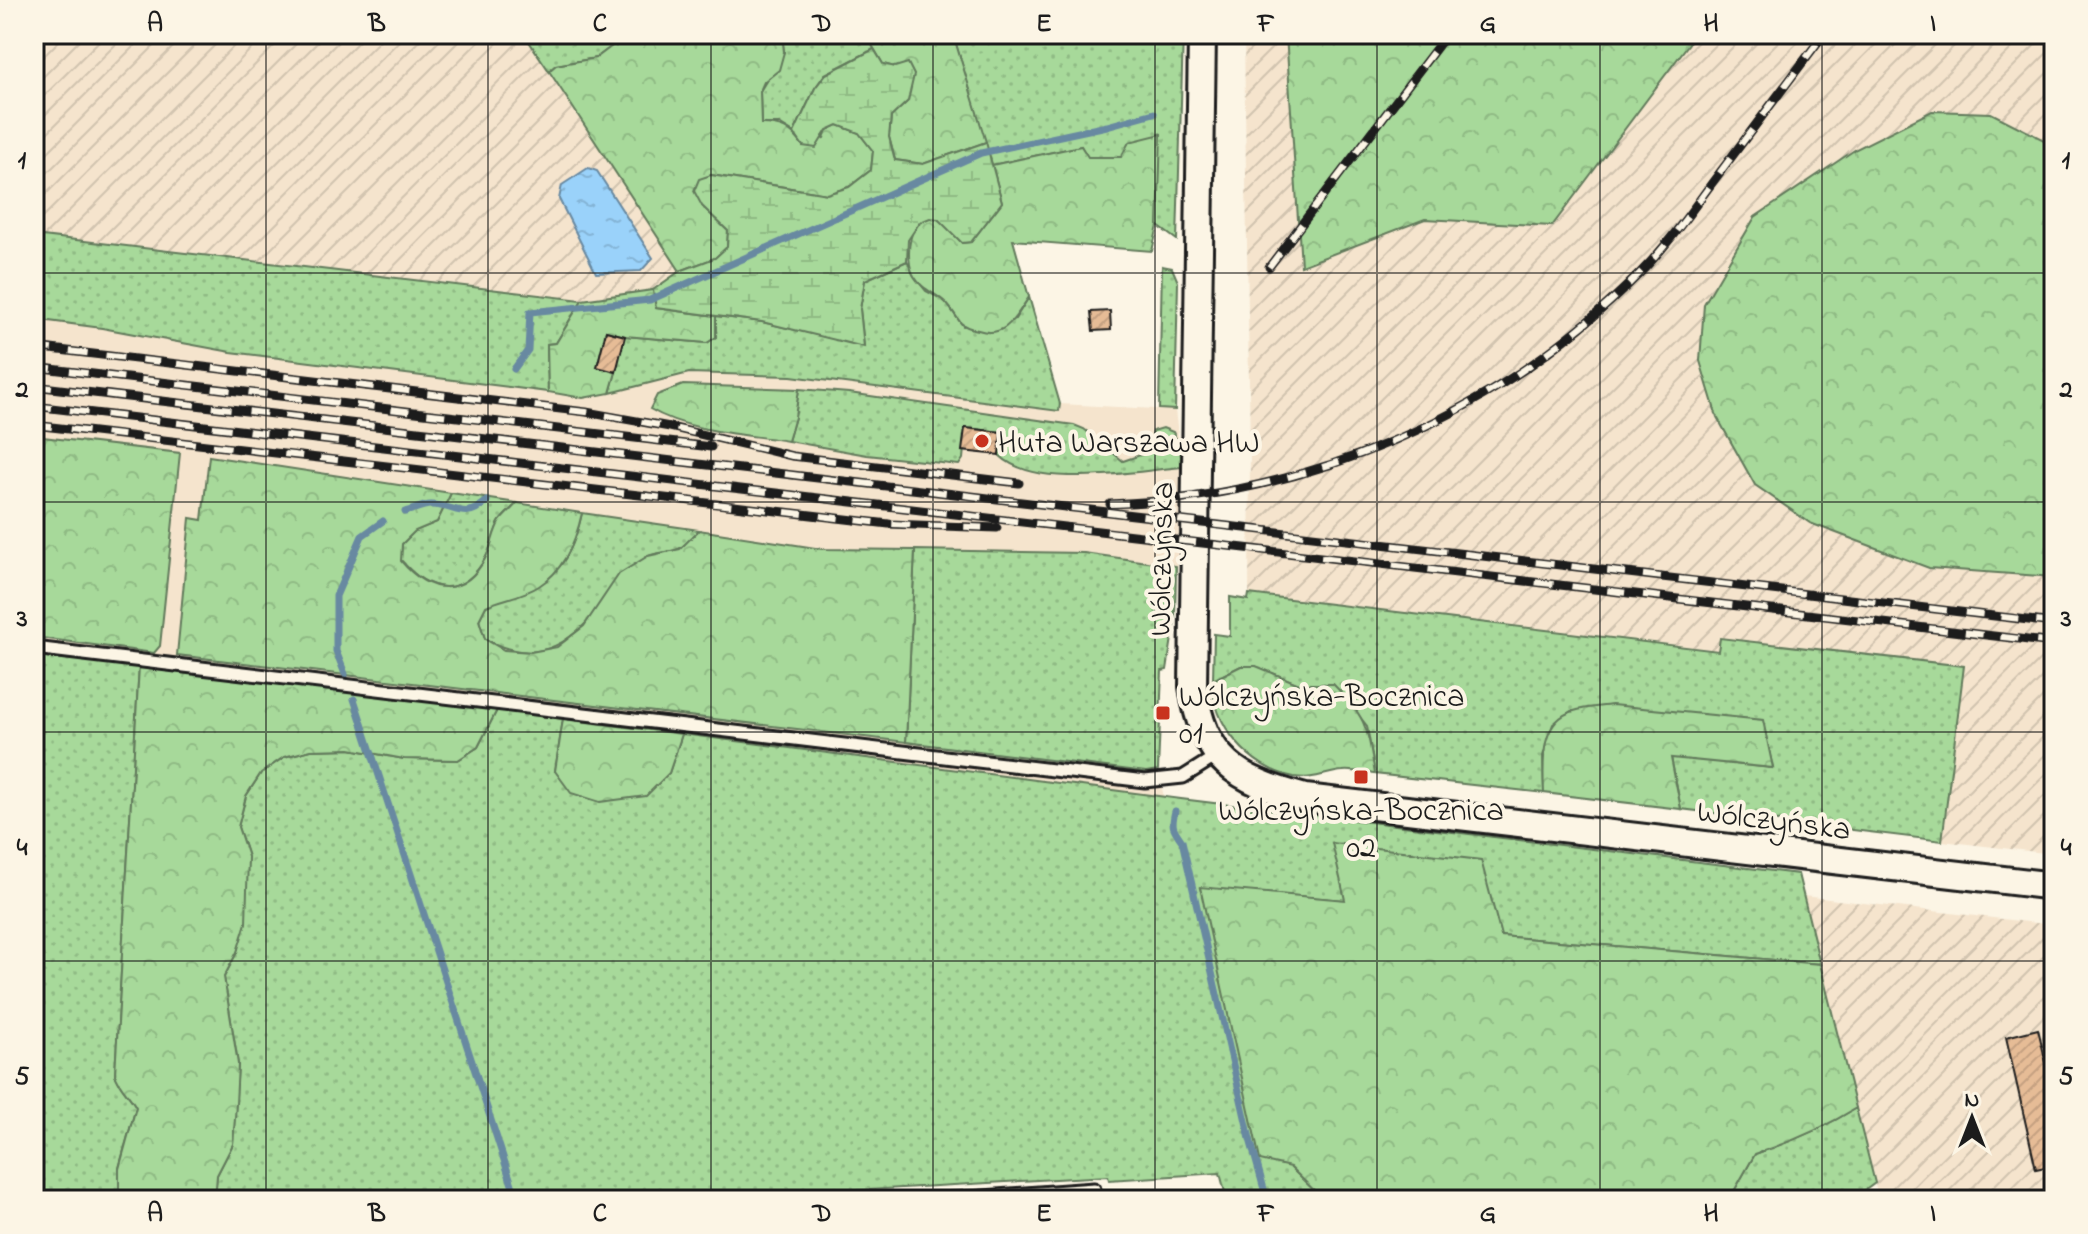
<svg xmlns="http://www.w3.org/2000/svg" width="2088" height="1234" font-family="'Indie Flower',sans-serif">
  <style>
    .built { fill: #f5e4cd }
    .industrial { fill: url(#industrial-furrows) }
    .grass { fill: url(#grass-dots); stroke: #627a5b; stroke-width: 2 }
    .forest { fill: url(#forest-crowns); stroke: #627a5b; stroke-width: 2 }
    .wetland { fill: url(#wetland-marsh); stroke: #627a5b; stroke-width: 2 }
    .water { fill: url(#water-ripples); stroke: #6889a1; stroke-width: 2 }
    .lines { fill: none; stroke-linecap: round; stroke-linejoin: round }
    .stream { stroke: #6889a1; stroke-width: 7 }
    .building { fill: url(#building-hatch); stroke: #1c1c1c; stroke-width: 2 }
    .service-casing { stroke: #1c1c1c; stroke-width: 17 }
    .tertiary-casing { stroke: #1c1c1c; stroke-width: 32 }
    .service { stroke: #fcf5e5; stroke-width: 11 }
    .tertiary { stroke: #fcf5e5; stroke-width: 26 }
    .rail-casing { stroke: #1c1c1c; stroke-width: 9 }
    .rail { stroke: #fcf5e5; stroke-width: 6; stroke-dasharray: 18; stroke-linecap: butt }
    .grid { fill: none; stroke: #1c1c1c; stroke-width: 2; stroke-opacity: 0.55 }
    .poi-dot { fill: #c8321e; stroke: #fcf5e5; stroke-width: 3 }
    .labels { text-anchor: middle; stroke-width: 8; stroke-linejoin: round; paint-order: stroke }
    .poi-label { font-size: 32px; fill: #1c1c1c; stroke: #fcf5e5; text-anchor: start }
    .street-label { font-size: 32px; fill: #1c1c1c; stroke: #fcf5e5 }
    .neatline { fill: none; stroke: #1c1c1c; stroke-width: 3 }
    .grid-label { font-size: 26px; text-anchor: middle; font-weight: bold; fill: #1c1c1c }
  </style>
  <defs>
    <pattern id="industrial-furrows" width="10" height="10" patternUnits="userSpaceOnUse" patternTransform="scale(2)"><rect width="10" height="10" fill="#f5e4cd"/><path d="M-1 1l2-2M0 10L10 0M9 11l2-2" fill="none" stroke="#d1c3af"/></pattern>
    <pattern id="grass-dots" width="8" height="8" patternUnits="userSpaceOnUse" patternTransform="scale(2)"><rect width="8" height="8" fill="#a7d99a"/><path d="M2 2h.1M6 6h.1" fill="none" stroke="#8fba84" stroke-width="1.8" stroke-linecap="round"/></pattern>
    <pattern id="forest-crowns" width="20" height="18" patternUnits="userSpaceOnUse" patternTransform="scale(2)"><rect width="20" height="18" fill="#a7d99a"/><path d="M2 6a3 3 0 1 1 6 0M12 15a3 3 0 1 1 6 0" fill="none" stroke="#8fba84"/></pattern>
    <pattern id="wetland-marsh" width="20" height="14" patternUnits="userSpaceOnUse" patternTransform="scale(2)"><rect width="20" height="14" fill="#a7d99a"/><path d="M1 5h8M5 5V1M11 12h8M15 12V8" fill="none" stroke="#8fba84"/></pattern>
    <pattern id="water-ripples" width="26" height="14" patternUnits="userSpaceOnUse" patternTransform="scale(2)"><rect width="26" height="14" fill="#9ad2fa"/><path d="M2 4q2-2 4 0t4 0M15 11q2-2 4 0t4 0" fill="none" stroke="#84b4d6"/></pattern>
    <pattern id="building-hatch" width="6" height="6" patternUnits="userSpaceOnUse" patternTransform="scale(2)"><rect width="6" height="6" fill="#e6bc96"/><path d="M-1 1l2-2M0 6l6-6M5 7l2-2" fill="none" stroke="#c5a181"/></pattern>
  </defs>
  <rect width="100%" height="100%" fill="#fcf5e5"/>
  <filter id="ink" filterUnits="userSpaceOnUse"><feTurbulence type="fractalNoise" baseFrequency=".0125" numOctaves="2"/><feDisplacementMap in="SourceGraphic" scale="16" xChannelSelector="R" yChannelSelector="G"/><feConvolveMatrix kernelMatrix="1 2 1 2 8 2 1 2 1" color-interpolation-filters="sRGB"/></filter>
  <g filter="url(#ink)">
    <!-- built -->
    <path class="built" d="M34 235 582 300 653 290 657 308 1056 393 1060 404 1175 410 1182 467 1175 619 1167 670 1162 671 1158 770 1164 797 672 763 478 747 34 685Z"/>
    <!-- industrial -->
    <path class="industrial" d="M34 34H524L680 271 653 290 582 300 34 235Z
      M1244 34H2054V854L1942 841 1964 666 1720 639 1719 651 1249 594 1250 454Z
      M1803 896 2054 925V1200H1879Z"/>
    <!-- grass -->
    <path class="grass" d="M524 34H628L596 58 556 65 549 71Z
      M782 34H868L874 49 825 74 815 88 794 133 779 124H761L760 91 784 52Z
      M953 34H1183L1177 240 1158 226 1160 134 1121 157H1087L1081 146 992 165Z
      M34 235 582 300 556 343 547 344 548 392 231 352 102 328 34 319Z
      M907 261 914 276 926 291 945 301 963 326 1015 319 1029 297 1060 404 1059 411 791 376 689 373 610 393 616 372 597 367 606 331 625 336 707 343 716 337V316L762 322 864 346 860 309 865 280Z
      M1162 266 1172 268 1178 282 1175 410 1159 409Z
      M799 389 849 393 1074 425 1084 429 1123 461 1149 452 1153 431 1163 428 1173 432 1180 447 1182 467C1133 471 1036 491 999 455L1001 432 966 428 963 459 959 465 867 455 788 441 795 417Z
      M451 493 517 503C512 509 504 515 500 521 493 532 492 546 486 557 463 599 429 594 401 560L402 544 415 531 437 522Z
      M582 513 699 530C693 537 685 547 676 550 667 553 655 552 647 557 641 561 635 569 630 575 586 620 556 678 485 639L479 620 486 606C503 599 550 580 560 566 572 551 578 531 582 513Z
      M915 550 1084 553 1176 566 1175 619 1167 670 1162 671 1158 770 1146 772 906 742Z
      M1249 594 1718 651 1720 638 1964 666 1942 841 1681 809 1671 757 1773 768 1762 720 1571 711 1553 724 1543 756 1544 793 1375 774 1367 726 1333 684H1299L1255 666H1241L1213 680 1214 634 1230 636V597L1248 600Z
      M34 656 139 666 115 1074C119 1087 129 1094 136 1107L119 1168V1200H34Z
      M497 710 563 719 555 771 669 773 682 734 1181 799 1798 874 1820 964 1501 936 1333 843 1346 900 1200 888 1290 1167 1324 1200H1227L1220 1173 1109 1180 1108 1176 850 1191 652 1195 572 1200H215L217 1175 233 1144 238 1064 224 977 237 952 248 857 238 827 246 796 261 773 284 757 311 750 350 749 404 759 458 760 478 747Z
      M1856 1108 1875 1183 1852 1200H1729L1755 1154C1791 1142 1824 1128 1856 1108Z"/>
    <!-- forest -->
    <path class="forest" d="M628 34H782L784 52 779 70 764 82 760 91 761 124C782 124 791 129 803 146L824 138 827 130 838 125 859 133 873 151 871 170 849 187 827 194 711 175 702 206 728 231 727 247 715 258 680 271 549 71 556 65 596 58Z
      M868 34H953L986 142 923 164 895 160 889 137 891 117 908 101 895 67 883 64 868 38Z
      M1286 34H1696L1552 226 1425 219 1301 266Z
      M1932 111 1991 113 2054 145V577L1929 568 1810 523 1755 485 1717 417 1700 361 1704 304 1755 217 1856 149Z
      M1161 134 1158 226 1152 251 1013 240 1029 297C1015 317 1006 339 978 330 972 329 965 327 961 323 956 317 952 309 946 303 936 293 922 290 914 276 904 260 908 211 935 218 945 221 955 236 962 243L971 242 1002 202 992 165 1081 146 1088 157H1121L1129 142Z
      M653 290 656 308 716 316V337L707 343 625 336 606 331 597 367 616 372 610 393 583 398 548 392 547 344 556 343 582 300Z
      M683 385 799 389 795 417 788 441C744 434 689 432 650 409L657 395Z
      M34 436 180 453 160 646 154 653 34 637Z
      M209 456 451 493 437 522 415 531 402 544 401 561C429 594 464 599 486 557 492 546 493 532 500 521 505 515 512 509 517 503L582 513C576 541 564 570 539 586 524 596 502 599 486 606L479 620 485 639 504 650 531 652 557 647 584 626 619 574 648 556 680 549 699 530 822 549 915 550 906 742 177 655 190 518 202 520Z
      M139 666 497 710 478 747 458 760 404 759 350 749 311 750 284 757 261 773 246 796 238 827 248 857 246 923 237 952 224 977 238 1064 236 1104 233 1144 217 1175 215 1200H119V1169L136 1107C129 1094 119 1087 115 1074Z
      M1241 666H1256L1299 684H1333C1368 719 1367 727 1375 774 1365 773 1353 770 1343 771 1327 772 1314 780 1294 777 1250 769 1211 724 1213 680Z
      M1612 705 1763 720 1773 768 1671 758 1681 809 1544 793C1543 765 1539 720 1574 711 1586 707 1599 707 1612 705Z
      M563 719 682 734 669 773 646 796 600 802 571 793 555 771Z
      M1332 843 1481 860 1501 936 1820 964 1856 1108C1824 1128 1791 1142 1755 1154L1729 1200H1324L1290 1167 1260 1160 1200 887 1345 900Z
      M792 1191 793 1200H652V1195Z"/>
    <!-- wetland -->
    <path class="wetland" d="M874 49 883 64 895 67 908 63 914 75 908 101 891 117 889 137 895 160 923 164 986 142 1002 202 971 242 962 243 938 219 930 218 920 222 908 240 907 261 865 280 860 309 864 347 762 322 656 308 653 290 680 271 715 258 727 247 728 231 702 206 694 191 699 179 711 175 827 194 849 187 871 170 873 151 859 133 838 125 827 130 816 148 803 146 794 133 815 88 826 74Z"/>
    <!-- water -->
    <path class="water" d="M588 168 597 171 653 258 641 271 596 273 559 199 562 185Z"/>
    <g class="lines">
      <!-- stream -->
      <path class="stream" d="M514 369 528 350 530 312 650 300 981 153 1107 126 1154 113
        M405 512C413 510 423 505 431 505 457 505 463 522 487 501
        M345 674 336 651V596L362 536 383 521
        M354 699 517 1200
        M1175 811C1171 827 1173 828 1182 841L1250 1139 1267 1200"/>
    </g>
    <!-- building -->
    <path class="building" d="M1110 311 1111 330 1093 331 1091 312Z
      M606 331 625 336 616 372 597 367Z
      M965 428 1001 432 999 455 962 451Z
      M2038 1029 2054 1096V1165L2036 1169 2006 1037Z"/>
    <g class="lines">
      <!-- service casing -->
      <g class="service-casing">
        <path id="service" d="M34 648 1145 781 1183 777 1218 755
          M941 1200 1094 1189"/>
      </g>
      <!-- tertiary casing -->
      <g class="tertiary-casing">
        <path id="tertiary" d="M1202 34 1193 686C1203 760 1236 780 1305 798L2054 886"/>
      </g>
      <!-- service -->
      <use href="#service" class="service"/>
      <!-- tertiary -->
      <use href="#tertiary" class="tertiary"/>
      <!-- rail casing -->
      <g class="rail-casing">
        <path id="rail" d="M1269 267 1447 34
          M34 347 586 412 670 427 792 456 1019 483
          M34 367 711 447
          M34 386 2054 623
          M34 406 2054 643
          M34 425 889 524 997 528
          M1110 504C1309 497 1500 415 1640 273 1668 245 1691 211 1715 179 1751 131 1788 82 1824 34"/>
      </g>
      <!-- rail -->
      <use href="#rail" class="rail"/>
    </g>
  </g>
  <!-- grid -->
  <path class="grid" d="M266 34V1200M488 34V1200M711 34V1200M933 34V1200M1155 34V1200M1377 34V1200M1600 34V1200M1822 34V1200M34 273H2054M34 502H2054M34 732H2054M34 961H2054"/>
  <!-- markers -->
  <g class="poi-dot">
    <circle cx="982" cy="441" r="8"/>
    <rect x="1155" y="705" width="16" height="16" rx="4"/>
    <rect x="1353" y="769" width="16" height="16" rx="4"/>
  </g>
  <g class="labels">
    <!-- poi labels -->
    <g class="poi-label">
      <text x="998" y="452">Huta Warszawa HW</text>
      <text x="1179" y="706">Wólczyńska-Bocznica<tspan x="1179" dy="37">01</tspan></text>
      <text x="1361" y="820" text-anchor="middle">Wólczyńska-Bocznica<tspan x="1361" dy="37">02</tspan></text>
    </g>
    <!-- street labels -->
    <g class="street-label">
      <text transform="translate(1160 559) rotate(-89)" y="11">Wólczyńska</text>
      <text transform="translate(1774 819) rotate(7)" y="11">Wólczyńska</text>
    </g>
  </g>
  <!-- margin -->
  <rect width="2088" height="1234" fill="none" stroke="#fcf5e5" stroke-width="88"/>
  <!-- north arrow -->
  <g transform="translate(1972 1118)" stroke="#fcf5e5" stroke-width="6" paint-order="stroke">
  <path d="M0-6L14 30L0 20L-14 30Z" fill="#1c1c1c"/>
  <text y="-12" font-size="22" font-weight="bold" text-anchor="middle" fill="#1c1c1c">N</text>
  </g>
  <rect x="44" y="44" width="2000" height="1146" class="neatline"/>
  <g class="grid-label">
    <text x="155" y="31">A</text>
    <text x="377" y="31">B</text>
    <text x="600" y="31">C</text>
    <text x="822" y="31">D</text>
    <text x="1044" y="31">E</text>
    <text x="1266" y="31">F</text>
    <text x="1488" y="31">G</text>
    <text x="1711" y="31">H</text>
    <text x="1933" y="31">I</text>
    <text x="22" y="168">1</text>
    <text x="2066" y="168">1</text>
    <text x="22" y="397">2</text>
    <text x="2066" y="397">2</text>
    <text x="22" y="626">3</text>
    <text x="2066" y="626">3</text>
    <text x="22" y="855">4</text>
    <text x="2066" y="855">4</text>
    <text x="22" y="1084">5</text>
    <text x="2066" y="1084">5</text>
    <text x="155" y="1221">A</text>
    <text x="377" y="1221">B</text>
    <text x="600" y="1221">C</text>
    <text x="822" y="1221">D</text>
    <text x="1044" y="1221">E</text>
    <text x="1266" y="1221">F</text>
    <text x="1488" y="1221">G</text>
    <text x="1711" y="1221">H</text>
    <text x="1933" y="1221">I</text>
  </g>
</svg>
